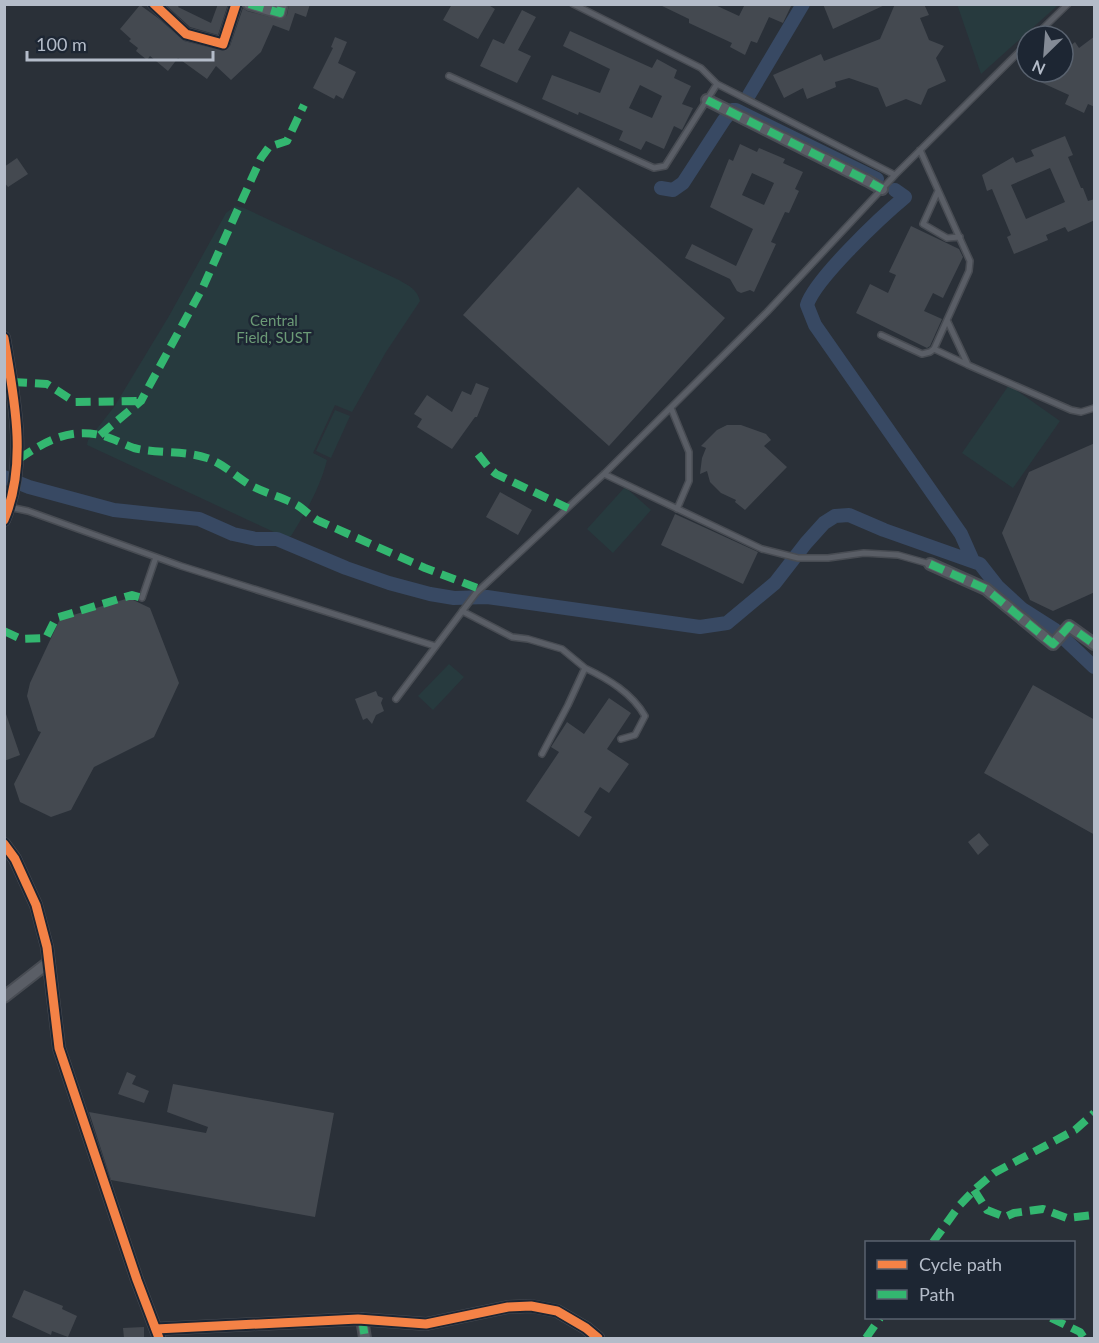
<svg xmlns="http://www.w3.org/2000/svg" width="1099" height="1343" font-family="Lato,sans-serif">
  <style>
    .green { fill: #273a3e }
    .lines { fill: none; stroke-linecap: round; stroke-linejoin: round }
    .canal { stroke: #384963; stroke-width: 14 }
    .building { fill: #444950; fill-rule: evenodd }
    .lane-casing { stroke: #484c53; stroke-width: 8 }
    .street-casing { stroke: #484c53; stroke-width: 14 }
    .lane { stroke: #5a5e66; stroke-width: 5 }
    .street { stroke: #5a5e66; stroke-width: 10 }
    .quiet { stroke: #33b770; stroke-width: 8; stroke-dasharray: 15 8; stroke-linecap: butt }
    .cycleway-casing { stroke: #1d2633; stroke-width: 13 }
    .cycleway { stroke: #f48246; stroke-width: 9 }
    .labels { text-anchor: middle; stroke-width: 5; stroke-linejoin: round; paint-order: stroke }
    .park-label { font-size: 15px; fill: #6b9a76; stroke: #1d2633 }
  </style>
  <rect width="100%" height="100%" fill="#2a3038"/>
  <!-- green -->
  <path class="green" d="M957 4H1058V5L981 74Z
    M235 206 244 208 399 280C409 286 417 289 420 301L386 352 352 412 335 405 313 453 327 460C320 488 306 512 291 536L287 537 276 533 87 445 88 440 114 407 169 316 226 213Z
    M1009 385 1060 421 1013 488 962 453Z
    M335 410 350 416 331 458 316 451Z
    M625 487 651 510 613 553 587 529Z
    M449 664 464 677 433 710 418 696Z"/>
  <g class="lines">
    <!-- canal -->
    <path class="canal" d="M749 95 803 4
      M661 188 673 190 683 183 724 120 732 110H736L877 179
      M895 190 905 197C882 216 815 279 807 305L815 325 961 534 973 561
      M4 477 29 487 114 510 199 519 233 534 256 539H277L346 568 389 583 430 594 454 598 487 597 700 627 727 623 775 583 806 543 824 523 835 516 849 515 884 530 980 564 998 587 1022 609 1055 630 1094 667"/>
  </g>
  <!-- building -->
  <path class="building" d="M180 4 178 7 211 23 218 4H228L218 35 190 27 166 5Z
    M289 4H310L306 17 295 13 289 31 273 25 261 52 231 80 216 66 207 79 178 58 168 71 150 56 147 60 136 51 138 48 129 41 131 39 120 29 140 5 158 18 184 41 224 51 230 46 243 8 247 11 281 20 287 15Z
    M452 4H487L495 9 478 39 443 20Z
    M658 4H713L739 16 745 4H792L783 23 769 17 757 43 751 41 745 55 730 47 732 43 689 23V19Z
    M823 4H887L833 29Z
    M895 4H924L929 15 920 18 929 40 944 46 936 58 946 81 928 89 921 105 906 99 886 107 878 88 849 78 835 82 836 87 807 99 803 88 784 98 773 75 821 54 824 61 880 39Z
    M522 10 536 17 518 50 531 56 517 83 480 66 493 39 504 44Z
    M570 31 652 68 657 59 677 70 674 78 691 86 682 104 693 108 682 130 674 126 664 149 646 141 641 150 619 140 623 131 579 112 578 115 542 99 552 75 600 93 610 69 563 46ZM640 85 662 96 652 118 629 108Z
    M1095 36V107L1088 104 1084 113 1065 104 1069 95 1038 81 1049 72H1063V52L1075 42 1079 48Z
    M335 37 347 42 338 63 356 72 343 99 336 95 334 99 313 88 333 48 331 47Z
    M1065 136 1073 155 1068 157 1081 188H1083L1088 201 1095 199V220L1068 232 1065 227 1046 235 1048 240 1014 254 1007 237 1011 235 992 189 987 191 982 175 1013 157 1016 163 1034 156 1031 150ZM1050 168 1065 202 1026 219 1011 185Z
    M740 144 757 152 759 148 785 159 783 163 803 172 795 189 799 191 789 213 785 212 771 242 776 244 754 292 750 290 741 293 737 291 730 279 685 258 692 244 736 266 753 229 710 207 729 159 733 161ZM752 173 774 183 764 205 742 195Z
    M17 158 28 174 8 187 4 182V167Z
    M578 187 725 318 609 446 463 315Z
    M911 226 959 249 963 257 943 298 933 293 924 311 942 319 930 346 927 348 856 313 870 284 888 293 896 275 889 272Z
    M476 383 489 388 477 417H475L452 449 417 427 422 419 414 414 427 395 452 412 462 391 471 395Z
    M727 425H741L766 434 771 440 764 446 787 467 745 510 735 502 736 500 721 493 710 482 707 471 700 474 702 458 706 448 701 446 717 430Z
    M1095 443V592L1053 611 1030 600 1002 533 1029 472Z
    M500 492 532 510 518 535 486 517Z
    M675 514 758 552 743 584 661 545Z
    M129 598 150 608 179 683 154 737 94 767 71 810 51 817 20 802 14 784 41 732 38 731 27 696 30 683 60 619Z
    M1033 685 1095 720V835L984 773Z
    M376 691 378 696 383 698 381 703 384 711 376 715 372 724 367 718 363 720 355 699Z
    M609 698 631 713 607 749 629 764 609 793 600 787 584 812 592 817 579 837 526 801 559 752 551 747 567 722 584 734Z
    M4 714H6L20 755 4 761Z
    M979 833 989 845 978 855 968 842Z
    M127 1072 136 1076 132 1084 149 1091 144 1103 118 1094Z
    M173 1084 334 1113 315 1217 111 1180 89 1112 206 1133 208 1127 167 1112Z
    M24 1290 63 1306 62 1309 77 1316 68 1337 52 1331 51 1335 12 1317Z
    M144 1327V1338H124L123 1328Z"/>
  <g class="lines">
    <!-- lane casing -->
    <g class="lane-casing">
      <path id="lane" d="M573 4 701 68 717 84
        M1035 36 1068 4
        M449 76 654 168 665 166 717 84 895 175
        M920 150 970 261 969 271 947 320 968 365 1071 410 1081 412 1094 408
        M938 191 923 224 947 238 960 237
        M881 335 922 354 930 352 934 349 968 365
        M934 349 947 320
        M671 408 689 452V481L677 509
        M604 474 762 549 798 558H828L864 553 898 555 930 564
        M9 507 28 511 156 557 142 598
        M156 557 181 566 435 646
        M462 611 512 637 528 639 562 649 585 668 568 705 542 754
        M585 668C608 679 632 693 645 716L635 735 621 739
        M396 699 476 593 604 474 767 312 895 175 1027 44"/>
    </g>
    <!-- street casing -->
    <g class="street-casing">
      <path id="street" d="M154 4 186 34 223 44 236 4
        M249 4 280 13 282 4
        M707 100 868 181 882 189
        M4 338C14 397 28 463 4 520
        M930 564 986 589 1053 644 1069 626 1094 644
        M4 844 15 859 36 905 47 947 59 1048 137 1280 159 1338
        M4 997 49 962
        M362 1319 365 1338
        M156 1329 358 1319 426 1324 508 1307 531 1306 557 1311 586 1328 598 1338"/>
    </g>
    <!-- lane -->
    <use href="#lane" class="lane"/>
    <!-- street -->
    <use href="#street" class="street"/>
    <!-- quiet -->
    <path class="quiet" d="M249 4 280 13 282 4
      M707 100 868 181 882 189
      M12 382 47 384 75 402 141 401
      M100 435 141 401 203 287 261 158 269 147 287 141 304 105
      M478 454 489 468 496 474 568 508
      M19 459C44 442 68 428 100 435 112 438 123 444 134 448 158 454 183 450 207 458 224 464 235 476 250 485 265 493 282 497 297 505 305 510 311 517 319 521L425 568 480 589
      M930 564 986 589 1053 644 1069 626 1094 644
      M4 631 21 639 46 638 56 618 132 595 142 598
      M974 1190 987 1210 1005 1217 1014 1213 1043 1209 1067 1218 1094 1215
      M933 1242 959 1206 974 1190 994 1173 1075 1130 1094 1113
      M1051 1318 1080 1332 1084 1338
      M362 1319 365 1338
      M866 1338 880 1318"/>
    <!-- cycleway casing -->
    <g class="cycleway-casing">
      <path id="cycleway" d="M154 4 186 34 223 44 236 4
        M4 338C14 397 28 463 4 520
        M4 844 15 859 36 905 47 947 59 1048 137 1280 159 1338
        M156 1329 358 1319 426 1324 508 1307 531 1306 557 1311 586 1328 598 1338"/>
    </g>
    <!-- cycleway -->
    <use href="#cycleway" class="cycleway"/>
  </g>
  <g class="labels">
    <!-- park labels -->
    <g class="park-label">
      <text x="274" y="326">Central<tspan x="274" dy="17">Field, SUST</tspan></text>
    </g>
  </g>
  <!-- border -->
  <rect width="1099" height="1343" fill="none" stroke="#b4bcc9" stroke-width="12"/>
  <!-- legend -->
  <rect x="865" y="1241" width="210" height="78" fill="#1d2633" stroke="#59626f" stroke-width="1.5"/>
  <rect x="877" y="1260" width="30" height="9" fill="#f48246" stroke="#59626f" stroke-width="1.5"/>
  <text x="919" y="1271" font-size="18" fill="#b4bcc9">Cycle path</text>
  <rect x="877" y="1290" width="30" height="9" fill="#33b770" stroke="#59626f" stroke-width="1.5"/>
  <text x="919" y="1301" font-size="18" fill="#b4bcc9">Path</text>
  <!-- north arrow -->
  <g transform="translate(1045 54) rotate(205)"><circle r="28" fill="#1d2633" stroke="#59626f" stroke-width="1.5"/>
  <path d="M0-4.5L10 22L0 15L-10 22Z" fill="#848b96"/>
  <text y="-9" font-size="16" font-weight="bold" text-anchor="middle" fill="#b4bcc9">N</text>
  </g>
  <!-- scale -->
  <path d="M27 51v9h186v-9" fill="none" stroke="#b4bcc9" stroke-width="3"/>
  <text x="36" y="51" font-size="18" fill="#b4bcc9" stroke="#1d2633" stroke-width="4.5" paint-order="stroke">100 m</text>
</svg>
